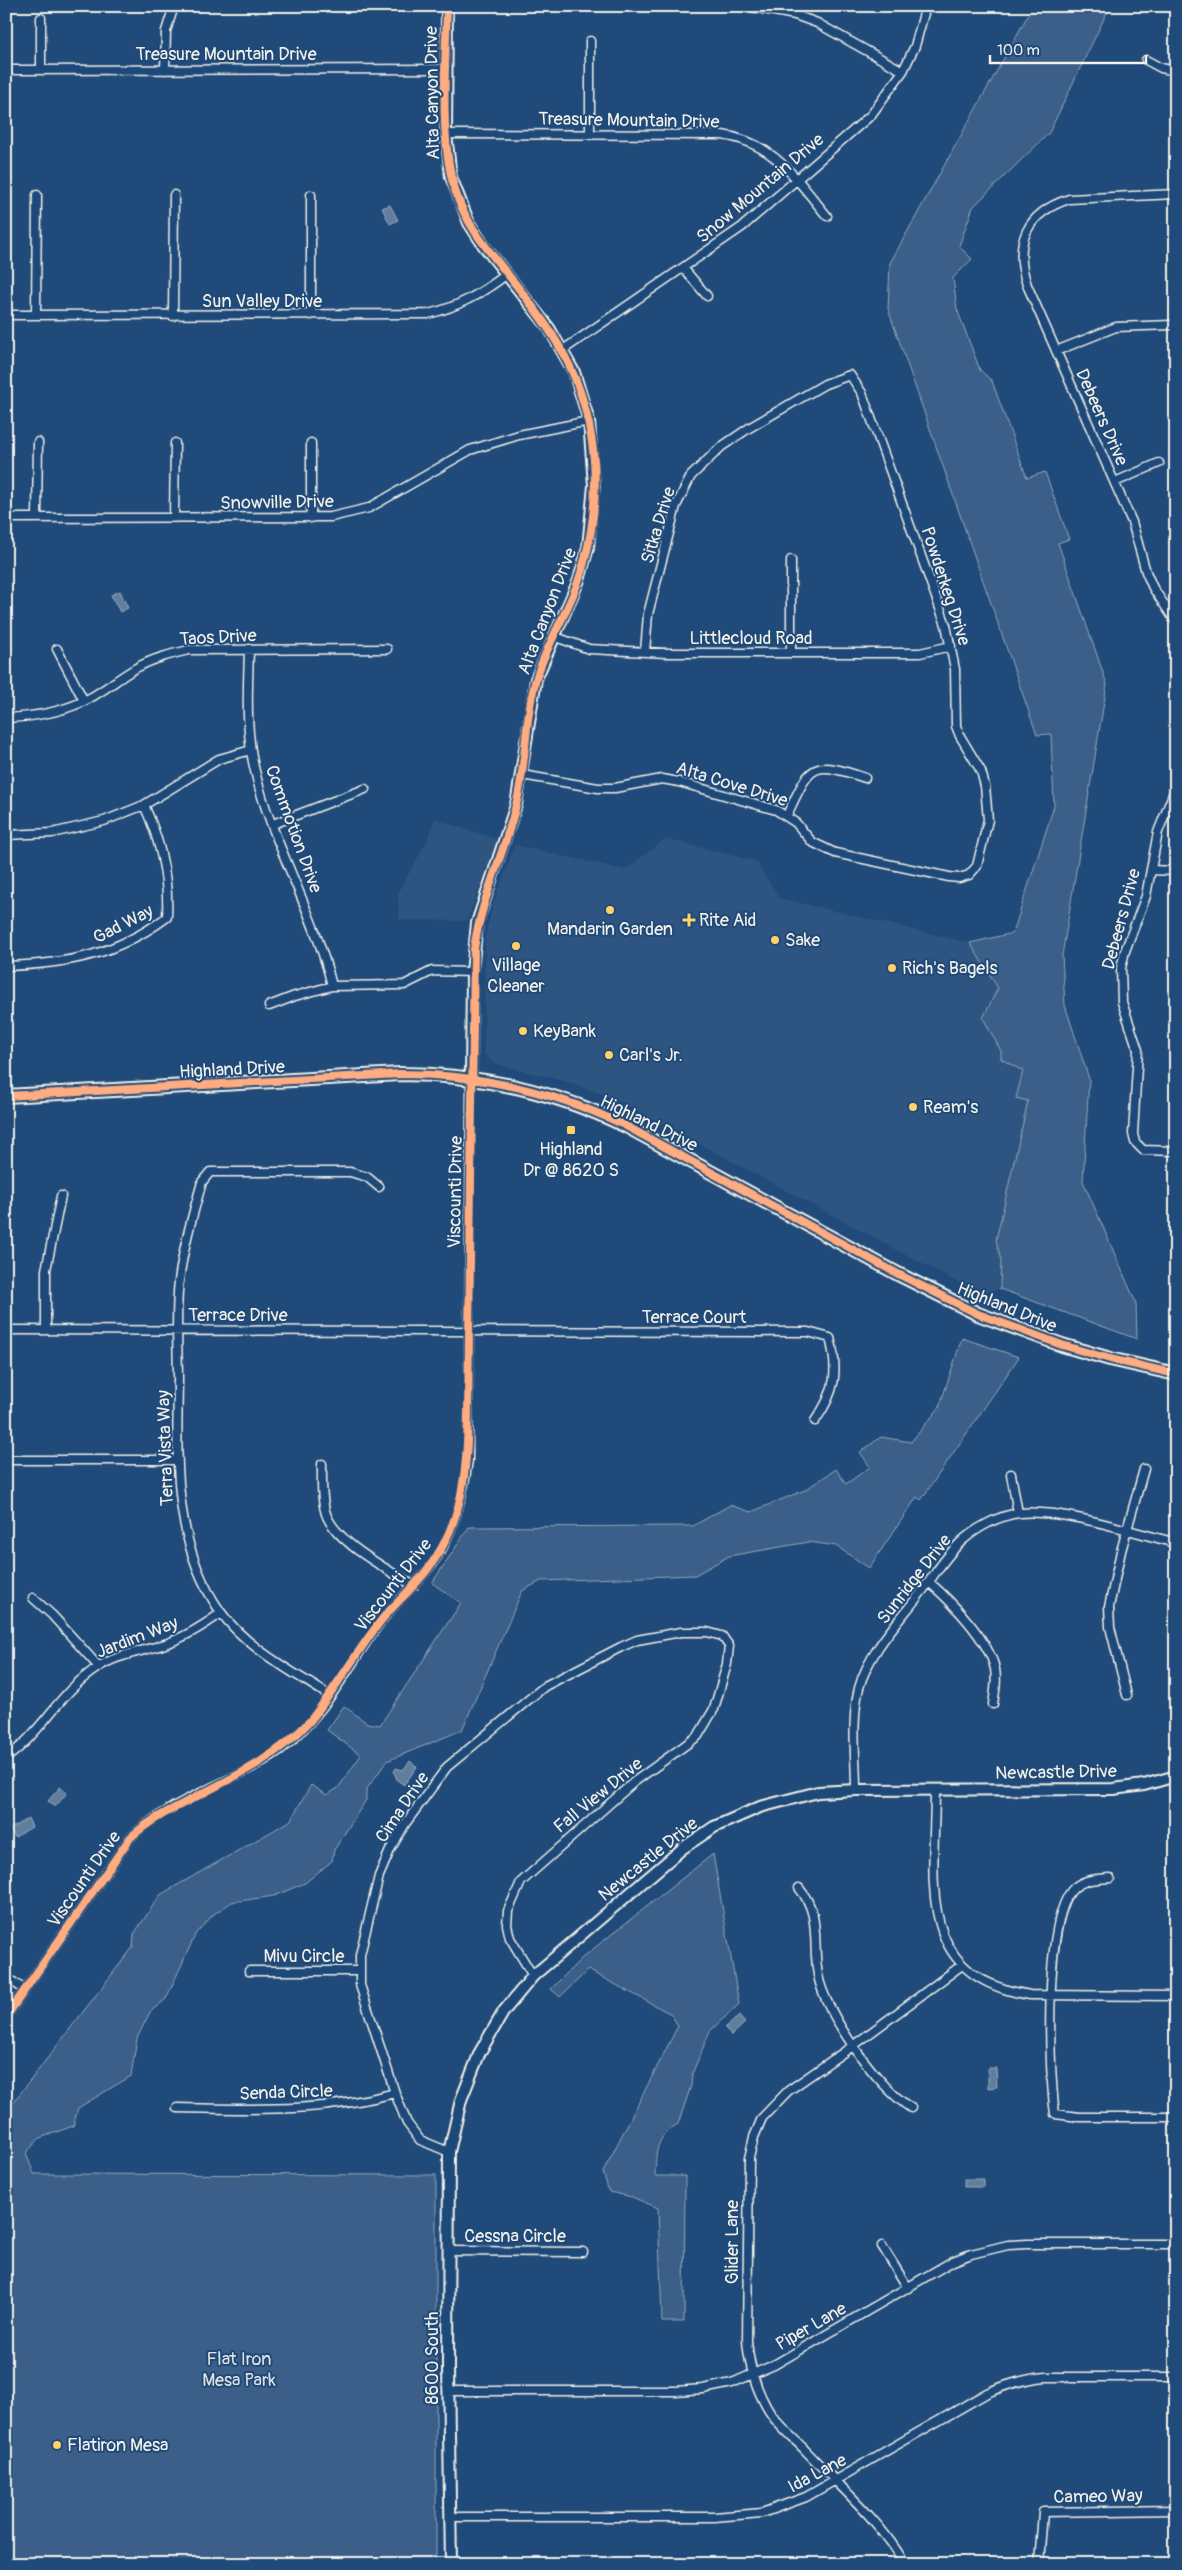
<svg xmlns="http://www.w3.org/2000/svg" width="1182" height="2570" font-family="Pangolin,sans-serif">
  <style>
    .built { fill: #2d5581 }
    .green { fill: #3a5f88; stroke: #97a8b8 }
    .water { fill: #627e9d; stroke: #9cacbb }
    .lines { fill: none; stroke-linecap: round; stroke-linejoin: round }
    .minor-casing { stroke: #f4f1e8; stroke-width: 11 }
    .tertiary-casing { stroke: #f4f1e8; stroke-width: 14 }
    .primary-casing { stroke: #f4f1e8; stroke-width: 16 }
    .minor { stroke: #1f4a7a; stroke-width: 8 }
    .tertiary { stroke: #1f4a7a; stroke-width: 10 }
    .primary { stroke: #1f4a7a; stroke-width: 12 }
    .cycleway-casing { stroke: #1f4a7a; stroke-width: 11 }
    .cycleway { stroke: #ffac80; stroke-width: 8 }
    .poi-dot { fill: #ffd166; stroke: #1f4a7a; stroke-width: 2 }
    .labels { text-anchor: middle; stroke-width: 4; stroke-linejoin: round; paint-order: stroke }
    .street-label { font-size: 18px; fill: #f4f1e8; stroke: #1f4a7a }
    .poi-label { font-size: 18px; fill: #f4f1e8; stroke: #1f4a7a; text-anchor: start }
    .park-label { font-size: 18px; fill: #e1e2de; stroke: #1f4a7a }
  </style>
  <rect width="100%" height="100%" fill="#1f4a7a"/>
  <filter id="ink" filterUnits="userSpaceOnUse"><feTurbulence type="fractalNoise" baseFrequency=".02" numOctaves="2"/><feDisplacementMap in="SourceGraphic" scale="10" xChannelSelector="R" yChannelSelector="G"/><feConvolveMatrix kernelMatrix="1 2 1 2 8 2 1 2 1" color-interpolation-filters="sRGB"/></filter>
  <g filter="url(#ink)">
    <!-- built -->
    <path class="built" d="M435 819 497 839 467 921 399 920 398 892 425 845Z
      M665 839 756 861 779 898 970 943 998 988 983 1018 1001 1051V1059L1023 1071 1029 1101 996 1240 1001 1261 1000 1289 977 1293 621 1102 575 1084 493 1063 484 1054 485 937 493 904 515 845 625 870Z"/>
    <!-- green -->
    <path class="green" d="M1033 6H1110L1049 133 973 207 959 246 972 259 953 278 957 309 980 370 992 381 1027 478 1045 472 1069 539 1058 543 1107 684 1062 956 1065 1005 1089 1079 1083 1181 1136 1303 1137 1339 1000 1289 1001 1261 996 1240 1028 1101 1016 1098 1023 1071 1001 1059V1051L983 1018 998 988 970 943 1013 933 1054 806 1051 734 1037 735 888 309 890 263Z
      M962 1338 1019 1357 921 1500 917 1497 869 1568 836 1546 809 1542 729 1556 695 1575 541 1581 522 1591 462 1730 387 1761 366 1790V1800L334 1850 332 1861 305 1883 274 1896 232 1902 214 1914 196 1933 166 1999 150 2012 137 2038 131 2076 78 2108 73 2126 40 2138 26 2153 34 2174 436 2175V2564H6V2112L133 1947 134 1934 160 1895 290 1821 311 1785 327 1795 338 1788 361 1755 327 1730 344 1706 367 1723 380 1725 461 1603 432 1583 469 1527 693 1526 730 1505 751 1512 805 1490 836 1469 846 1484 870 1467 860 1452 881 1437 911 1442 939 1408Z
      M713 1854 739 2004 710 2031 692 2074 691 2086 678 2124C655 2137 656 2152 655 2176H685L684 2322H662L658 2208 632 2197 609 2192 603 2172 678 2026 671 2014 588 1970 560 1997 551 1989 583 1957Z"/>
    <!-- water -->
    <path class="water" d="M390 205 398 220 390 224 382 208Z
      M120 591 128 608 120 612 111 595Z
      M410 1761 417 1767 404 1785 397 1780 394 1772 396 1768 403 1770Z
      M60 1787 67 1793 55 1807 48 1801Z
      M28 1818 32 1827 15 1837 10 1829Z
      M739 2016 745 2023 731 2036 725 2028Z
      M988 2068H996L997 2087 988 2088Z
      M964 2179H983V2187H964Z"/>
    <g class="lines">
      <!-- minor casing -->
      <g class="minor-casing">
        <path id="minor" d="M747 6 795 15 817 23 903 71
          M590 41V135
          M1146 60 1161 68 1176 71
          M6 70 446 69
          M41 70V18
          M165 70 166 31 174 6
          M446 134 722 135C774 142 796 179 827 216
          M1176 194 1069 199C1026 213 1013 243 1027 285L1132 522 1146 572 1153 588 1176 622
          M684 269 707 296
          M6 315 428 314C459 307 482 293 507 274
          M36 315 37 195
          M311 315V195
          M173 316 174 195
          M563 350 742 227 871 115 903 71 915 46 926 6
          M1056 351 1116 327 1172 325
          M1115 482 1159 463
          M6 518 331 517 369 508 470 450 519 435 589 421
          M37 518 38 442
          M174 518 175 443
          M311 518V443
          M553 636 589 649 666 653H920L951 646
          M57 649 84 701
          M249 649C248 689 245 731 255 771 272 844 314 911 332 986
          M791 653V560
          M6 718C32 717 58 713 82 702 102 693 119 677 138 667 154 658 172 654 189 650L387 649
          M522 775 598 788H615L662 779 679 782 776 810 796 823 812 842 835 853 949 877 959 878 969 875 977 866 988 820 985 786 981 771 960 736 956 726 955 669 946 625 862 393 850 375 825 384 749 428 721 447 691 476 676 506 648 614 645 652
          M1176 787 1158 832 1146 896 1125 951 1121 968 1122 1002 1138 1050 1133 1134 1135 1142 1143 1150 1176 1151
          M787 815C811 765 810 759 865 778
          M273 824 365 789
          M6 835 52 833 104 821 144 805 219 759 251 750
          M1151 870 1176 871
          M6 966C68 964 116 955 167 917 169 877 161 842 144 805
          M269 1006 295 996 332 986 404 985 432 971 472 972
          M6 1330 808 1332 830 1338C839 1372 835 1393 815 1421
          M46 1330V1270L61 1196
          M6 1460H177
          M322 1464C322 1480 321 1498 326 1514 337 1544 388 1569 414 1586
          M1011 1474 1018 1513
          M929 1582C951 1601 989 1640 995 1669 997 1681 995 1692 993 1704
          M33 1598 52 1615 98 1666
          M1127 1695 1110 1627 1109 1607 1121 1551 1144 1469
          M330 1696C292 1671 246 1648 220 1611 172 1542 177 1460 178 1380 178 1348 175 1314 179 1281 183 1248 193 1214 202 1182L210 1172H350L367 1177 379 1187
          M6 1758C42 1733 59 1692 97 1668 117 1654 142 1652 165 1644 186 1637 203 1626 221 1613
          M856 1790C856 1757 851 1720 859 1688 869 1651 900 1620 923 1590 935 1574 947 1554 963 1540 978 1527 1000 1515 1020 1513 1062 1509 1133 1532 1176 1543
          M935 1790C935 1880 913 1977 1030 1995L1176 1996
          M1110 1878C1097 1879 1084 1879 1074 1888 1043 1917 1049 2072 1055 2114L1079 2117H1176
          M799 1888C822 1915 812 1943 818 1975 825 2013 878 2088 911 2108
          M249 1971H358
          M6 1977 25 1990
          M6 2017 130 1838C172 1798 233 1784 280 1750 325 1717 349 1663 383 1619 402 1595 428 1575 443 1547 457 1519 464 1491 468 1460L471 1079
          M177 2108C252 2109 321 2113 395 2093
          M449 2152 420 2140 407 2123 395 2093 360 1985V1955L379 1876 391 1848 405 1824 447 1767 545 1686 621 1647 637 1640 681 1632H707L722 1636 729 1646 727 1664 714 1709 698 1736 634 1782 521 1882 508 1911 507 1925 510 1938 533 1976
          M882 2246 908 2288
          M448 2251 583 2252
          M449 2391H675L703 2389 732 2383 774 2365 953 2261 971 2254 1008 2245 1027 2244H1176
          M450 2517H714L762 2513 806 2497 987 2393C1007 2384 1024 2379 1046 2377H1176
          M905 2564C879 2519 839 2486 804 2449 791 2436 775 2423 766 2406 755 2386 749 2364 747 2341L749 2158 754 2137 762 2118 788 2091 854 2045 962 1965
          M1039 2564 1043 2512 1176 2510"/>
      </g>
      <!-- tertiary casing -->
      <g class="tertiary-casing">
        <path id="tertiary" d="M447 6 446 134 451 177 469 223 484 246 549 328 574 372 589 421 594 485 588 548 579 580 536 679 516 805 477 923 472 972 471 1079
          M451 2564 448 2368 449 2152 461 2100 480 2052 504 2011 533 1976 683 1848 714 1827 760 1807 818 1792 856 1790 1113 1789 1144 1785 1176 1776"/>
      </g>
      <!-- primary casing -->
      <g class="primary-casing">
        <path id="primary" d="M6 1096 400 1074C478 1074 556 1092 626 1126L898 1274 978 1314 1062 1345 1110 1359 1176 1374"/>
      </g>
      <!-- minor -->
      <use href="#minor" class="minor"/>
      <!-- tertiary -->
      <use href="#tertiary" class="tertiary"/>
      <!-- primary -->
      <use href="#primary" class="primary"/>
      <!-- cycleway casing -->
      <g class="cycleway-casing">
        <path id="cycleway" d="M6 1096 400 1074C478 1074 556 1092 626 1126L898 1274 978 1314 1062 1345 1110 1359 1176 1374
          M6 2017 130 1838C148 1821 170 1810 192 1799 234 1777 277 1757 310 1721 336 1688 357 1651 383 1618 397 1602 414 1587 427 1570 463 1524 467 1471 468 1415L474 949C481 898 504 855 516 805 527 763 524 717 537 676 548 642 568 612 579 579 593 538 598 492 593 450 584 374 555 334 509 276 489 251 468 227 457 196 438 144 446 63 447 6"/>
      </g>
      <!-- cycleway -->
      <use href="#cycleway" class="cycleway"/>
    </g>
  </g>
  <!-- markers -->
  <g class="poi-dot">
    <circle cx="610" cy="910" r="5"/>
    <path d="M686.5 912.5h5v5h5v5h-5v5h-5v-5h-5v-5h5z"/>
    <circle cx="775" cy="940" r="5"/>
    <circle cx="516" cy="946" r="5"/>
    <circle cx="892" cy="968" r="5"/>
    <circle cx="523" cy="1031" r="5"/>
    <circle cx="609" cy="1055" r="5"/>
    <circle cx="913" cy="1107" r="5"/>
    <rect x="566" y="1125" width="10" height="10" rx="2.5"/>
    <circle cx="57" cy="2445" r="5"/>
  </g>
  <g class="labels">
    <!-- street labels -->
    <g class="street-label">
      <text x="226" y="60">Treasure Mountain Drive</text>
      <text transform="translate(432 93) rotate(-91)" y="6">Alta Canyon Drive</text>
      <text transform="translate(629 120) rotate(1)" y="6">Treasure Mountain Drive</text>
      <text transform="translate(760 188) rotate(-40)" y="6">Snow Mountain Drive</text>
      <text x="262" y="307">Sun Valley Drive</text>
      <text transform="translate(1102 417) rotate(66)" y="6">Debeers Drive</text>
      <text transform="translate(277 502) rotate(-1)" y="6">Snowville Drive</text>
      <text transform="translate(658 525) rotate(-73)" y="6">Sitka Drive</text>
      <text transform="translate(946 586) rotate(72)" y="6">Powderkeg Drive</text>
      <text transform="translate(547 611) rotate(-69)" y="6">Alta Canyon Drive</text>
      <text transform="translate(218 637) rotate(-3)" y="6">Taos Drive</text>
      <text x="751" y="644">Littlecloud Road</text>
      <text transform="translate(732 784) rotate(17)" y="6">Alta Cove Drive</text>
      <text transform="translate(294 829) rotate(70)" y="6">Commotion Drive</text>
      <text transform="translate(1121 919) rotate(-75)" y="6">Debeers Drive</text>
      <text transform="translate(123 924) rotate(-27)" y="6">Gad Way</text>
      <text transform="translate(232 1069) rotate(-3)" y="6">Highland Drive</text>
      <text transform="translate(649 1123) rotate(26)" y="6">Highland Drive</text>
      <text transform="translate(455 1192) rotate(-89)" y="6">Viscounti Drive</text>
      <text transform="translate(1007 1307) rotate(22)" y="6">Highland Drive</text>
      <text x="238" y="1321">Terrace Drive</text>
      <text x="694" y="1323">Terrace Court</text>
      <text transform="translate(165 1448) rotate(-92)" y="6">Terra Vista Way</text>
      <text transform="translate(914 1579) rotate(-52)" y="6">Sunridge Drive</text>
      <text transform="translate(393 1585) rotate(-52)" y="6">Viscounti Drive</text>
      <text transform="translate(137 1637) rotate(-21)" y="6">Jardim Way</text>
      <text transform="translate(1056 1772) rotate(-1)" y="6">Newcastle Drive</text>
      <text transform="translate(598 1795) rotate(-39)" y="6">Fall View Drive</text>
      <text transform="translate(402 1807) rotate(-56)" y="6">Cima Drive</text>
      <text transform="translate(648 1859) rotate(-39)" y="6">Newcastle Drive</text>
      <text transform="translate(84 1879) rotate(-55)" y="6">Viscounti Drive</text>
      <text x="304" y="1962">Mivu Circle</text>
      <text transform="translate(286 2092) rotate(-2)" y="6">Senda Circle</text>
      <text x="515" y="2242">Cessna Circle</text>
      <text transform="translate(732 2242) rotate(-90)" y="6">Glider Lane</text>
      <text transform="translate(811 2326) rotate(-30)" y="6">Piper Lane</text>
      <text transform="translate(432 2358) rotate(-90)" y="6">8600 South</text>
      <text transform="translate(817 2473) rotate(-28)" y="6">Ida Lane</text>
      <text transform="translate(1098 2496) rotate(-1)" y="6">Cameo Way</text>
    </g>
    <!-- poi labels -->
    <g class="poi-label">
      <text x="699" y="926">Rite Aid</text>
      <text x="610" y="935" text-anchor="middle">Mandarin Garden</text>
      <text x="785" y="946">Sake</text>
      <text x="516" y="971" text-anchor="middle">Village<tspan x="516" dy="21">Cleaner</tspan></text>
      <text x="902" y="974">Rich's Bagels</text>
      <text x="533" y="1037">KeyBank</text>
      <text x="619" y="1061">Carl's Jr.</text>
      <text x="923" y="1113">Ream's</text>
      <text x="571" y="1155" text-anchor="middle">Highland<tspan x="571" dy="21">Dr @ 8620 S</tspan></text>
      <text x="67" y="2451">Flatiron Mesa</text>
    </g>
    <!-- park labels -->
    <g class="park-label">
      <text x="239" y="2365">Flat Iron<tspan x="239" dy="21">Mesa Park</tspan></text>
    </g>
  </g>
  <!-- margin -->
  <rect width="1182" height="2570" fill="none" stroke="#1f4a7a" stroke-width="25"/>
  <rect x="12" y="12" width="1157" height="2545" fill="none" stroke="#f4f1e8" stroke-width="2" filter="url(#ink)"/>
  <!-- scale -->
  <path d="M990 55v8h156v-8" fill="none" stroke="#f4f1e8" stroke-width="2.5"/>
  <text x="997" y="55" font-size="15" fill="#f4f1e8" stroke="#1f4a7a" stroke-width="4" paint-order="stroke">100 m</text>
</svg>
